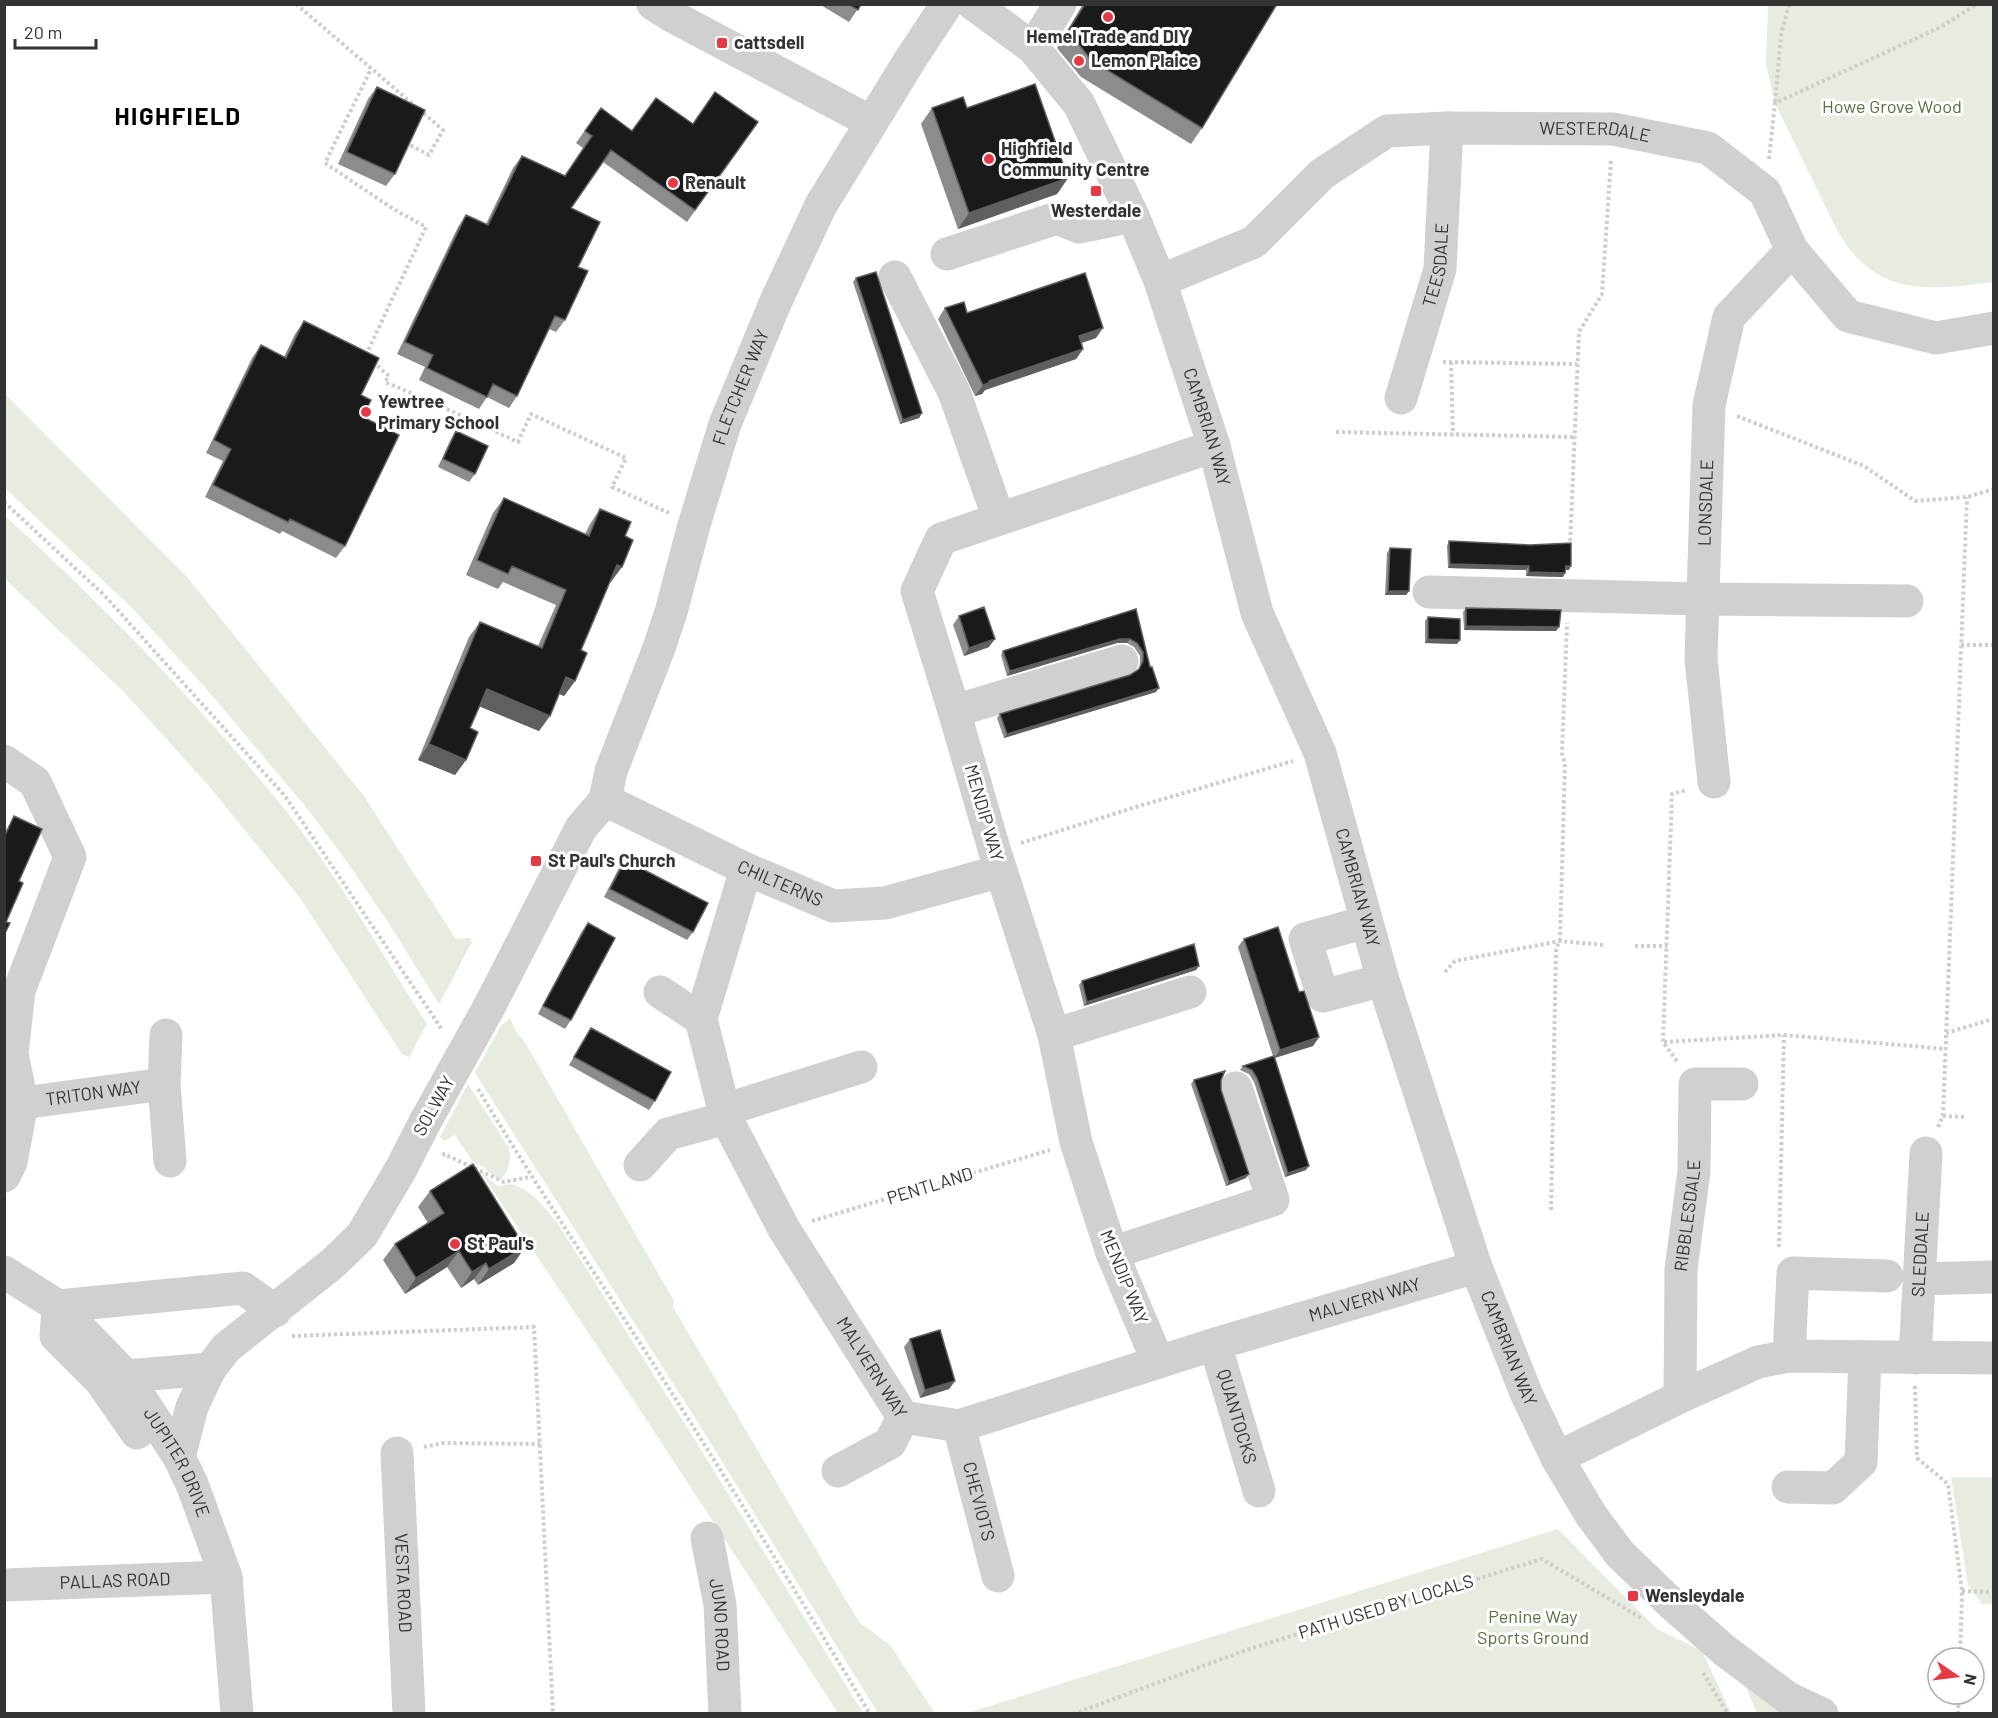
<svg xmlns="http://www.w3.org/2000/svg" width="1998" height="1718" font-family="Barlow,sans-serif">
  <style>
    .green { fill: #e6ecdf }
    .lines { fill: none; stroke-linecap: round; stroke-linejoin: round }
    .path { stroke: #cdcdcd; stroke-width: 4; stroke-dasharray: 3 3; stroke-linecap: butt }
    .minor { stroke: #d0d0d0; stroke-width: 33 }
    .minor-bridge { stroke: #d0d0d0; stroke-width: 33 }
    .wall { fill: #8c8c8c }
    .shaded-wall { fill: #5f5f5f }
    .building { fill: #1a1a1a; stroke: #5f5f5f; stroke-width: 1.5 }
    .poi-dot { fill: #e63946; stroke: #fff; stroke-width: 2 }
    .labels { text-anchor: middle; stroke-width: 6; stroke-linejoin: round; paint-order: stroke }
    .poi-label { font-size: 18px; font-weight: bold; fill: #333; stroke: #fff; text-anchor: start }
    .park-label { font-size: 18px; fill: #56703f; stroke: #fff }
    .street-label { font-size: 18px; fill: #333; stroke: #fff }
    .district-label { font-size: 24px; font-weight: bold; letter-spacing: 1.5px; fill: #000; stroke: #fff }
  </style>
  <rect width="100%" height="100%" fill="#fff"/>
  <!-- green -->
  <path class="green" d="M1768 5H1993V282C1925 291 1874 297 1836 228L1775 103 1766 64Z
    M5 394 188 578 364 796 456 939 470 938 472 942 439 1004 388 922 342 855 306 807 204 686 132 608 5 488Z
    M4 515C102 604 194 699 278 801 335 871 379 949 427 1024L409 1057 402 1054 300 898 208 785 124 692 5 579Z
    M510 1018 515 1030 526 1044 674 1301 673 1307 859 1622 890 1645 935 1713H878L697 1421 475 1073 500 1027Z
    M468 1084 509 1148C512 1162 508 1171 500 1181L483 1167 473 1162 455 1135 444 1141 440 1137Z
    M480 1171 499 1187C520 1174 547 1210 558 1224L695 1440 863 1713H838L644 1416Z
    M1951 1477H1993V1604H1982L1968 1585Z
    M1558 1529 1657 1629 1702 1651 1731 1713 964 1714Z
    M1741 1676 1780 1713H1757Z"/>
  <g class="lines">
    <!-- path -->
    <path class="path" d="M296 4 443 130 429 155 410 145
      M1775 102 1781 35 1789 4
      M1769 159 1775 103 1941 27 1977 4
      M366 355 426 227 395 210 325 163 371 69
      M373 362 389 376 385 382 425 399 518 442 531 414 626 458 612 487 669 513
      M1443 362 1577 364
      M1451 362 1453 435
      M1737 416 1864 466 1915 501 1967 497 1994 489
      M1336 432 1574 437
      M4 502 104 595 285 796 443 1031
      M1570 547 1579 332 1602 294 1611 160
      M1961 645H1994
      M1021 843 1136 807 1293 761
      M1635 946H1667
      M1445 972 1455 961 1560 941 1604 945
      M1946 1033 1993 1019
      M1664 1042 1784 1035 1946 1049
      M1677 1061 1663 1042 1672 794 1687 790
      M478 1089C532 1179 590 1266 647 1354 723 1473 797 1593 870 1714
      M1943 1116 1966 1117
      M1938 1127 1943 1116 1967 497
      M443 1156 444 1154 504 1182 530 1177
      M1551 1210 1556 948 1560 941 1565 764 1562 753 1567 623
      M812 1221 1050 1150
      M1779 1247 1784 1035
      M292 1336 534 1327 553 1714
      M1915 1386 1917 1458 1948 1484 1962 1591 1960 1658
      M424 1447 443 1443 540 1444
      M1962 1591 1994 1592
      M1703 1673 1728 1714
      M1073 1714 1249 1649 1542 1559 1641 1618
      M1958 1714 1959 1694"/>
    <!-- minor -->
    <g class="minor">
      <path d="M653 4 670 15 871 122"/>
      <path id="s1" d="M973 4 1033 48 1079 104 1133 216 1160 281 1214 446 1257 613 1320 753 1383 980 1476 1267 1526 1393 1557 1458 1591 1515 1620 1554 1673 1605 1724 1650 1788 1698 1822 1714"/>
      <path d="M1033 48 1060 4"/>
      <path d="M947 254 1057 218 1079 227 1133 216"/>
      <path d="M895 277 954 392 999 519"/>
      <path id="s2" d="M1160 281 1254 242 1322 174 1387 131 1447 128 1613 129 1708 148 1765 192 1792 250 1848 316 1936 338 1994 328"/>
      <path id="s3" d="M1401 398 1440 269 1447 128"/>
      <path d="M1429 592 1701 599 1907 601"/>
      <path d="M954 711 1122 661"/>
      <path d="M4 761 35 782 70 857 19 991 12 1054 22 1103 11 1162 4 1176"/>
      <path id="s4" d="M1714 782 1701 659 1709 405 1729 317 1792 250"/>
      <path id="s5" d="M605 800 611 771 659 648 671 612 694 525 725 424 776 301 821 205 910 60 947 4"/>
      <path id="s6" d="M605 800 746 869 833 906 885 903 1001 871"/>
      <path id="s7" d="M746 869 701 1019 726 1118 784 1229 903 1417 959 1426 1215 1344 1476 1267"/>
      <path d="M1366 922 1305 939 1323 996 1383 980"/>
      <path d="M660 992 701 1019"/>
      <path d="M489 1007 581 828 605 800"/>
      <path d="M166 1035 164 1084 170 1161"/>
      <path d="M1054 1035 1190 992"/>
      <path id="s8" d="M22 1103 164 1084"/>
      <path d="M724 1110 861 1067"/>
      <path d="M640 1165 668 1134 726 1118"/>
      <path d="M1112 1253 1273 1200 1236 1088"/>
      <path id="s9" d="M4 1272 58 1306 126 1376 179 1457 192 1484 226 1577 237 1714"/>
      <path d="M1919 1279 1993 1277"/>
      <path id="s10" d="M1215 1344 1259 1491"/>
      <path d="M1789 1356 1793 1273 1887 1276"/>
      <path id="s11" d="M1915 1358 1926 1153"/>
      <path d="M1158 1362 1112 1253 1076 1142 1054 1035 995 852 954 711 917 591 941 539 1214 446"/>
      <path d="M126 1376 210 1369"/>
      <path id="s12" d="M1680 1397 1681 1269 1694 1171 1695 1084H1742"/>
      <path id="s13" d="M959 1426 998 1576"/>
      <path d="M137 1433 100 1380 56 1336 58 1306 243 1288 275 1311"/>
      <path id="s14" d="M397 1453 409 1714"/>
      <path d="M179 1457 192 1407 210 1369 226 1348 332 1264 362 1235 401 1169 425 1122"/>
      <path d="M1557 1458 1680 1397 1758 1362 1789 1356 1994 1358"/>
      <path d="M838 1471 890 1443 903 1417"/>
      <path d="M1788 1487 1833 1488 1861 1462 1865 1357"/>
      <path id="s15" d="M707 1538 720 1605 725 1714"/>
      <path id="s16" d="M4 1585 226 1577"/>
    </g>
    <!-- minor-bridge -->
    <path class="minor-bridge" d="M425 1122 489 1007"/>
  </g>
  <!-- wall -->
  <path class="wall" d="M819 4H861L849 22Z
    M1083 4H1277L1202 128 1191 144 1081 77 1057 48Z
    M377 87 395 174 386 186 338 164 368 99Z
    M601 108 632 131 693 124 758 122 687 222 603 162 571 208 578 267 565 320 556 332 549 329 517 396 509 408 487 397 479 409 419 380 425 367 397 354 458 227 466 215 486 224 513 168 522 156 565 176 583 148 576 143Z
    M932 108 1068 178 1057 194 958 229 921 124Z
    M856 278 922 413 919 418 900 424 853 282Z
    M945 308 967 313 1096 338 1082 343 1083 349 1076 359 985 390 982 394 975 396 938 319Z
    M304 321 361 395 363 417 345 546 336 558 282 531 280 534 205 497 223 461 206 453 252 358 261 345 284 357 295 334Z
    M456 431 475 474 469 482 438 467 451 439Z
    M504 498 585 534 590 524 600 509 625 536 611 582H610L581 650 575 681 564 696 559 694 539 731 479 706 470 728 466 760 455 775 418 760 469 637 480 622 538 646 556 605 503 582 498 589 466 575 493 513Z
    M1449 541 1569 570H1566L1563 577 1526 576V570L1448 568 1447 546Z
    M1390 548 1409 591 1406 595H1385L1387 553Z
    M1466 608 1559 627 1556 631 1464 630 1463 612Z
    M1136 609 1156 692 1004 738 997 718 1000 714 1130 675 1138 670 1140 665V656L1134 647 1127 643H1117L1007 676 1001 655 1003 651Z
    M959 616 989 647 964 656 953 625Z
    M1428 617 1457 644 1425 643V621Z
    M14 816 19 881 6 922 4 935V834Z
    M625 860 693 932 687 940 604 897 619 868Z
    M588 923 571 1020 565 1029 538 1014 582 931Z
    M1244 939 1299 992 1319 1037 1313 1046 1275 1058 1306 1170 1285 1177 1254 1082 1249 1074 1240 1070 1243 1066 1273 1056 1238 947Z
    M1199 966 1196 970 1084 1006 1079 985 1082 981Z
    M591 1028 655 1101 649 1110 569 1065Z
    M1194 1080H1221V1090L1246 1178 1226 1186 1191 1084Z
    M430 1191 525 1247 514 1263 478 1285 474 1279 461 1288 447 1267 405 1294 383 1260 395 1244 428 1223 418 1207Z
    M910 1339 955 1381 949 1389 920 1398 904 1347Z"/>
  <!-- shaded-wall -->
  <path class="shaded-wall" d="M1068 178 1057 194 958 229 969 213Z
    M1103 328 1096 338 1072 346 1079 336Z
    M1083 349 1076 359 985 390 982 394 975 396 983 385 989 381Z
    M922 413 919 418 900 424 903 420Z
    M1450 564 1529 566 1526 570 1448 568Z
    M617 565 622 567 611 582 606 580Z
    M1566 566H1571L1569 570H1563Z
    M1529 572 1565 573 1563 577 1526 576Z
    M1388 591H1409L1406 595H1385Z
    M1466 626 1559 627 1556 631 1464 630Z
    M995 639 989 647 964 656 969 648Z
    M1120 639H1130L1127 643H1117L1007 676 1010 671Z
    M1428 639 1460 640 1457 644 1425 643Z
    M566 677 575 681 564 696 555 692Z
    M1159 688 1156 692 1004 738 1007 734Z
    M487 689 550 716 539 731 476 705Z
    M429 744 466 760 455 775 418 760Z
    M1199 966 1196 970 1084 1006 1087 1002Z
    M1319 1037 1313 1046 1274 1058 1280 1050Z
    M1309 1166 1306 1170 1285 1177 1288 1173Z
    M1249 1174 1246 1178 1226 1186 1229 1182Z
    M525 1247 514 1263 478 1285 489 1269Z
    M459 1251 447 1267 405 1294 416 1278Z
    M486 1263 474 1279 461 1288 472 1272Z
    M955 1381 949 1389 920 1398 925 1390Z"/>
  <!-- building -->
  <path class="building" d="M848 4H861L858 10Z
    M1085 4H1277L1202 128 1092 61 1068 31Z
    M1035 84 1068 178 969 213 932 108 963 97 967 108Z
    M377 87 425 110 395 174 347 152Z
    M715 92 758 122 695 210 611 150 571 208 600 222 578 267 588 271 565 320 555 316 517 396 493 384 487 397 427 368 433 355 405 342 466 215 488 225 522 156 565 176 592 136 585 131 601 108 632 131 656 98 693 124Z
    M876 272 922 413 903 420 856 278Z
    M1085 273 1103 328 1079 336 1083 349 989 381V383L983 385 945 308 964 302 967 313Z
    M304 321 379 358 361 395 371 400 363 417 399 435 345 546 290 519 288 522 213 485 231 449 214 440 261 345 286 358Z
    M456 431 488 446 475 474 443 459Z
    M504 498 589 536 600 509 631 522 625 536 633 540 622 567 617 565 581 650 587 653 575 681 566 677 550 716 487 689 470 728 478 732 466 760 429 744 480 622 542 648 566 590 512 566 508 574 477 560Z
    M1449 541 1530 545 1571 543V566H1566L1565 573 1529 572V566L1450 564Z
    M1390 548 1411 549 1409 591H1388Z
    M984 607 995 639 969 648 959 616Z
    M1466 608 1561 610 1559 627 1466 626Z
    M1136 609 1150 667H1152L1159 688 1007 734 1000 714 1130 675 1139 669 1143 661V652L1137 643 1130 639H1120L1010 671 1003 651Z
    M1428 617 1460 619V640L1428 639Z
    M14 816 42 829 19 881 23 883 6 922 10 923 4 935V838Z
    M625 860 708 903 693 932 610 889Z
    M588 923 615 938 571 1020 543 1006Z
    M1278 927 1299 992 1304 991 1319 1037 1280 1050 1244 939Z
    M1194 944 1199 966 1087 1002 1082 981Z
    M591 1028 671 1072 655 1101 574 1057Z
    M1274 1056 1309 1166 1288 1173 1257 1078 1252 1070 1243 1066Z
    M1225 1071 1221 1080V1090L1249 1174 1229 1182 1194 1080Z
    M473 1164 525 1247 489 1269 486 1263 472 1272 459 1251 416 1278 395 1244 444 1213 430 1191Z
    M940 1330 955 1381 925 1390 910 1339Z"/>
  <!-- markers -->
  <g class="poi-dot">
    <circle cx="1108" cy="17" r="6"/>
    <rect x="716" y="37" width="12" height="12" rx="3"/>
    <circle cx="1079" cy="61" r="6"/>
    <circle cx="989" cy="159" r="6"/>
    <circle cx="673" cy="183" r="6"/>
    <rect x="1090" y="185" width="12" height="12" rx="3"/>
    <circle cx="366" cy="412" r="6"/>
    <rect x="530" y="855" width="12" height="12" rx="3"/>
    <circle cx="455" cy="1244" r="6"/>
    <rect x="1627" y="1590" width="12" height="12" rx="3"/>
  </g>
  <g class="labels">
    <!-- poi labels -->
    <g class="poi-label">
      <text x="1108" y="43" text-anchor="middle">Hemel Trade and DIY</text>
      <text x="734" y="49">cattsdell</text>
      <text x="1091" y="67">Lemon Plaice</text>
      <text x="1001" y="155">Highfield<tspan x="1001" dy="21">Community Centre</tspan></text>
      <text x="685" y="189">Renault</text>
      <text x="1096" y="217" text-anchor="middle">Westerdale</text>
      <text x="378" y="408">Yewtree<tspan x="378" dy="21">Primary School</tspan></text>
      <text x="548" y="867">St Paul's Church</text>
      <text x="467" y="1250">St Paul's</text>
      <text x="1645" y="1602">Wensleydale</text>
    </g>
    <!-- park labels -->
    <g class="park-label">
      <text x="1892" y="113">Howe Grove Wood</text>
      <text x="1533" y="1623">Penine Way<tspan x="1533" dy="21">Sports Ground</tspan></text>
    </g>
    <!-- street labels -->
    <g class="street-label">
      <text dy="6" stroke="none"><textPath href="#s2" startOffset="484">WESTERDALE</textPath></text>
      <text dy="6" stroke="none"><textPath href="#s3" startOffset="138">TEESDALE</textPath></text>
      <text dy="6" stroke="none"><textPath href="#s5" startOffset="435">FLETCHER WAY</textPath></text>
      <text dy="6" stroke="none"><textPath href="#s1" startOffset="495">CAMBRIAN WAY</textPath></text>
      <text dy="6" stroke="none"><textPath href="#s4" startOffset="280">LONSDALE</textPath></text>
      <text transform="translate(984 813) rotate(74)" y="6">MENDIP WAY</text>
      <text dy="6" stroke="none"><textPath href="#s6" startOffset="194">CHILTERNS</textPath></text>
      <text dy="6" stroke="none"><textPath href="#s1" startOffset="981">CAMBRIAN WAY</textPath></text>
      <text dy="6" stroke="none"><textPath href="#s8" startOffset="72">TRITON WAY</textPath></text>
      <text transform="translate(434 1106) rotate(-61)" y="6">SOLWAY</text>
      <text transform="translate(930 1186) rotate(-17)" y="6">PENTLAND</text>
      <text dy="6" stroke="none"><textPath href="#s12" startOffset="182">RIBBLESDALE</textPath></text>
      <text dy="6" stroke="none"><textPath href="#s11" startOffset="104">SLEDDALE</textPath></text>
      <text transform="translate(1124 1277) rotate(68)" y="6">MENDIP WAY</text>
      <text dy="6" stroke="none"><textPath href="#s7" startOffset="1088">MALVERN WAY</textPath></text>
      <text dy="6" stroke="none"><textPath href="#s1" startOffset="1466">CAMBRIAN WAY</textPath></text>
      <text dy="6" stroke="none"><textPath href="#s7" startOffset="548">MALVERN WAY</textPath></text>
      <text dy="6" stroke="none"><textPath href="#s10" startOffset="76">QUANTOCKS</textPath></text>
      <text dy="6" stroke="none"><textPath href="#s9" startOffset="262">JUPITER DRIVE</textPath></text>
      <text dy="6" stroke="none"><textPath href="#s13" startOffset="78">CHEVIOTS</textPath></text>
      <text dy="6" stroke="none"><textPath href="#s16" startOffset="111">PALLAS ROAD</textPath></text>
      <text dy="6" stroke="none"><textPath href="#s14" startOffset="130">VESTA ROAD</textPath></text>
      <text transform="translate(1386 1607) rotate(-17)" y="6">PATH USED BY LOCALS</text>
      <text dy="6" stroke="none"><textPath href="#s15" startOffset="88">JUNO ROAD</textPath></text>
    </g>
    <!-- district labels -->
    <g class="district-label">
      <text x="178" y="125">HIGHFIELD</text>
    </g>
  </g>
  <!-- border -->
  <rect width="1998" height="1718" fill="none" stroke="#333333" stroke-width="12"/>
  <!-- north arrow -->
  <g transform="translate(1956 1676) rotate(104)"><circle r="28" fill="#ffffff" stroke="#adadad" stroke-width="1.5"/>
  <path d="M0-4.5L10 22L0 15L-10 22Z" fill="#e63946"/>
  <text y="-9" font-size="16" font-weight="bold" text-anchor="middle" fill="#333333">N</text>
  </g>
  <!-- scale -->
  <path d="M15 39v9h81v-9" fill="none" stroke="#333333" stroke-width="3"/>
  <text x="24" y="39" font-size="18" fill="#333333" stroke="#ffffff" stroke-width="4.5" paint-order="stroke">20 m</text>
</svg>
